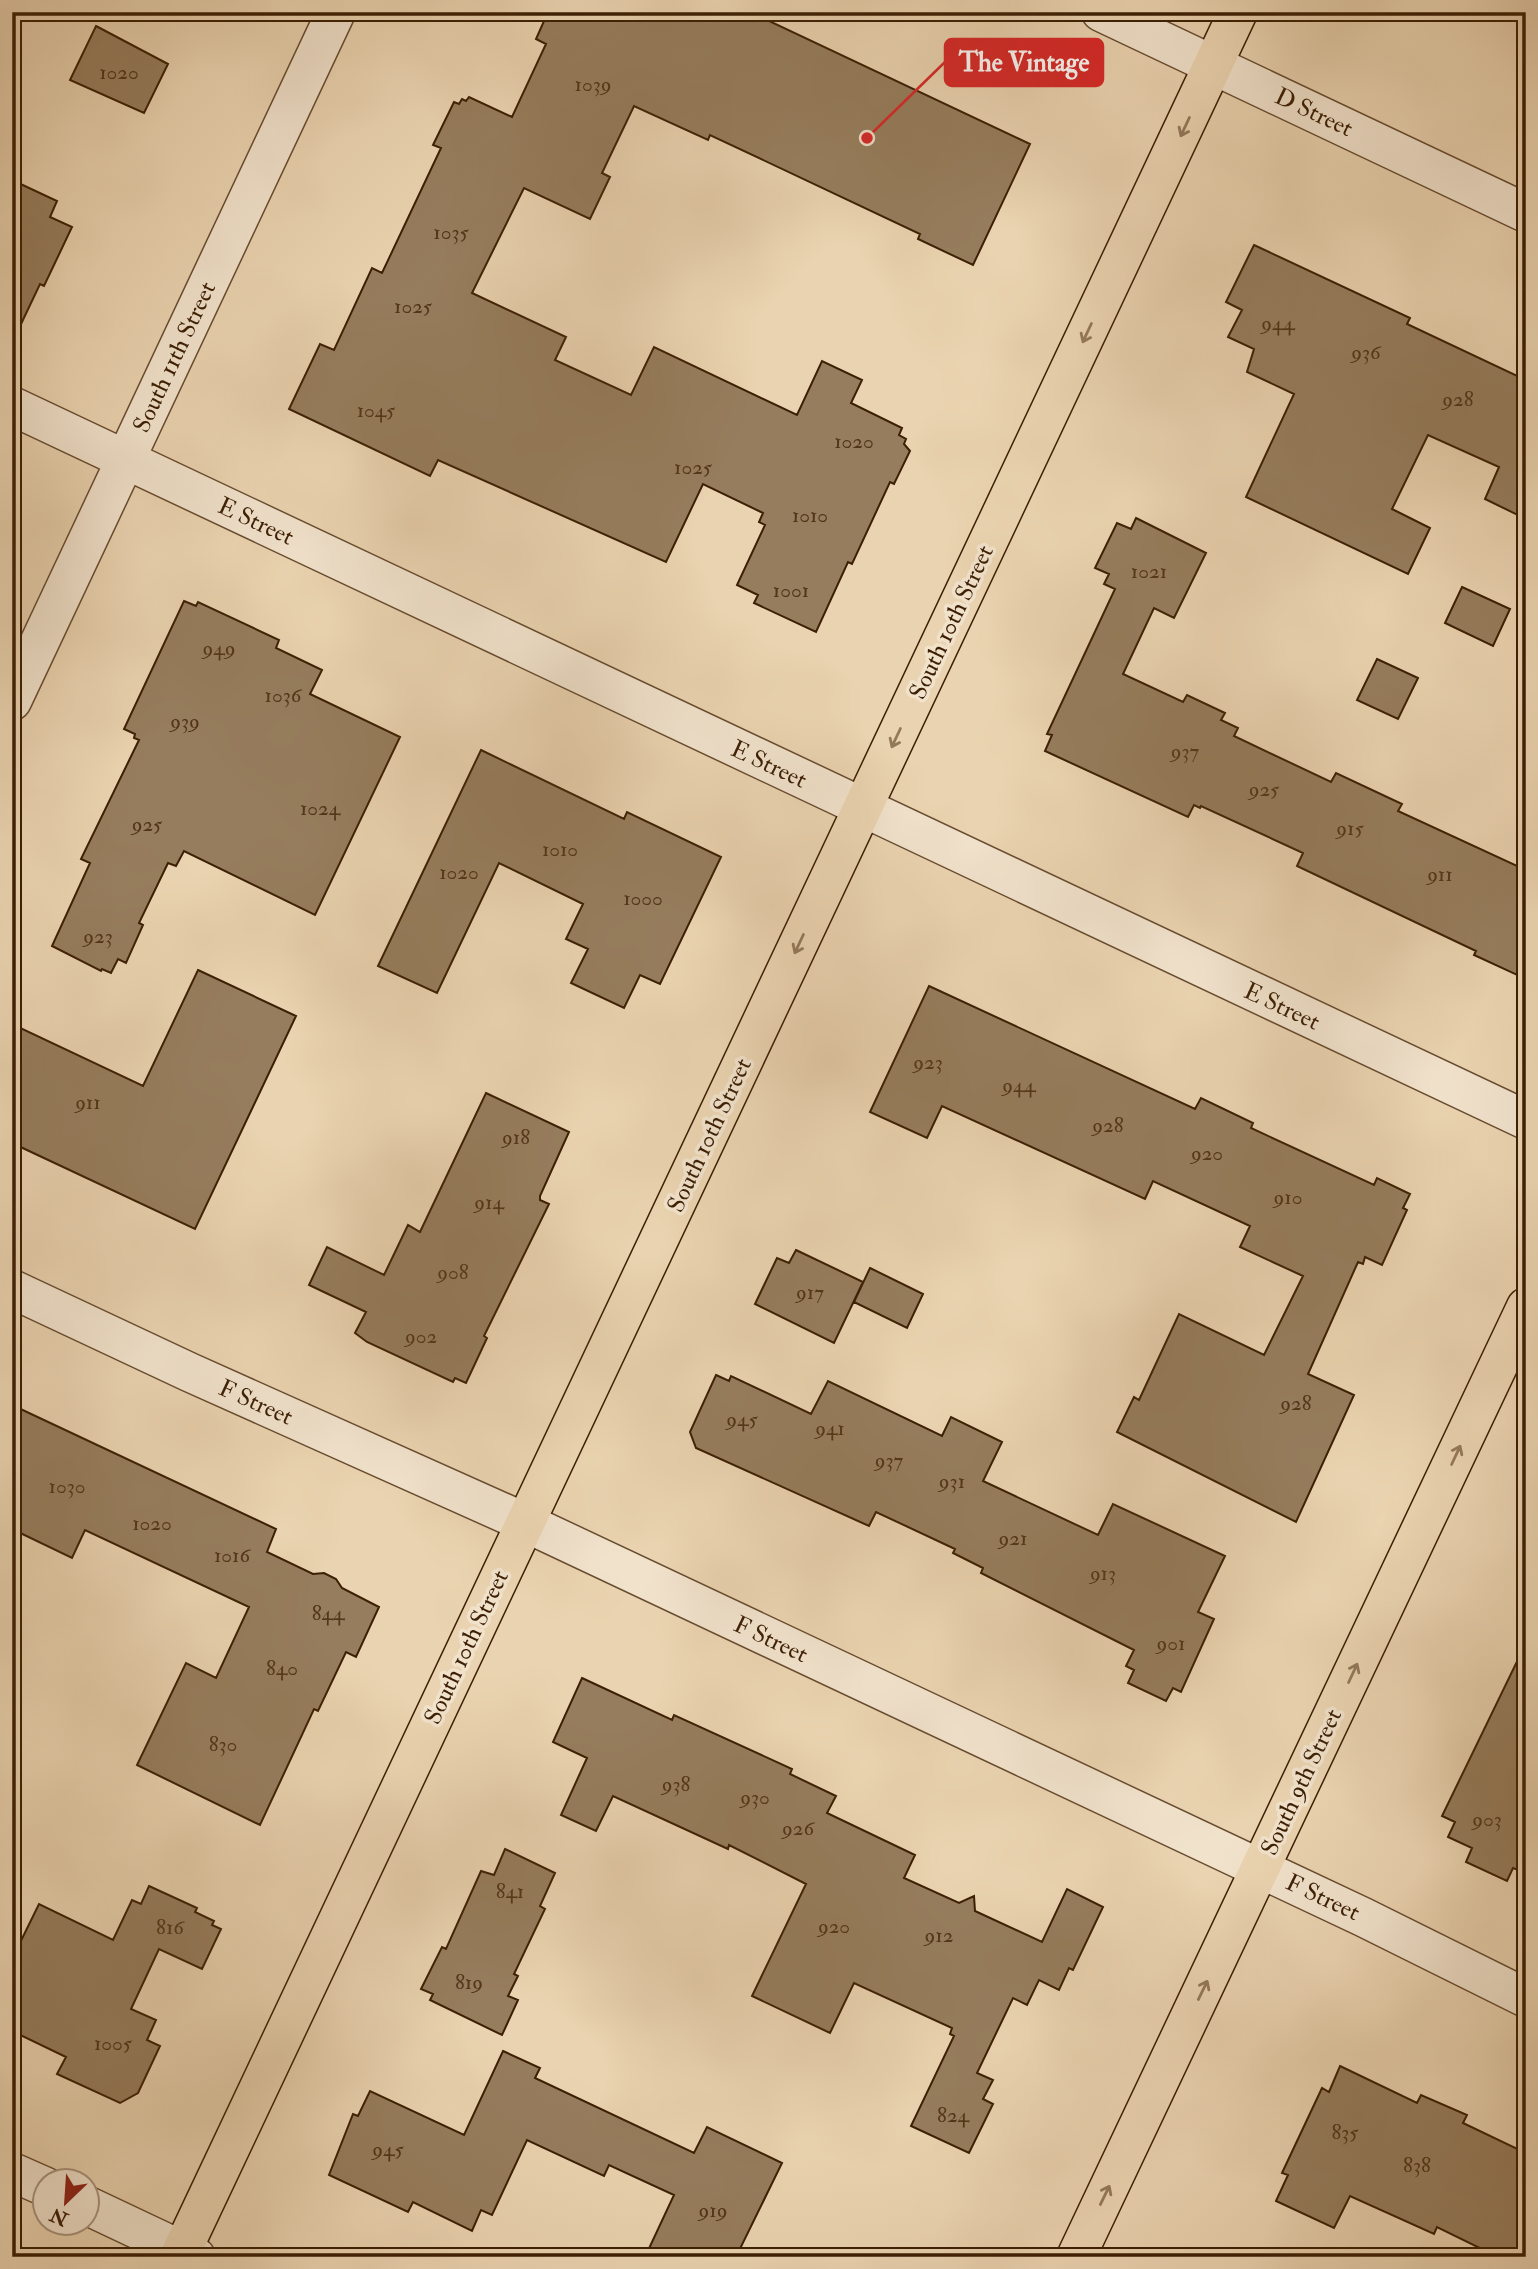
<svg xmlns="http://www.w3.org/2000/svg" width="1538" height="2269" font-family="'IM FELL Double Pica',serif">
  <style>
    .building { fill: #967d5d; stroke: #3c1f04; stroke-width: 2 }
    .lines { fill: none; stroke-linecap: round; stroke-linejoin: round }
    .minor-casing { stroke: #684c2f; stroke-width: 41 }
    .tertiary-casing { stroke: #684c2f; stroke-width: 41 }
    .primary-casing { stroke: #3c1f04; stroke-width: 41 }
    .minor { stroke: #f1e2cc; stroke-width: 38 }
    .tertiary { stroke: #f1e2cc; stroke-width: 38 }
    .primary { stroke: #ead3b0; stroke-width: 38 }
    .oneway { stroke: #93795a }
    .labels { text-anchor: middle; stroke-width: 7; stroke-linejoin: round; paint-order: stroke }
    .number-label { font-size: 21px; fill: #52361a }
    .street-label { font-size: 24px; fill: #3c1f04; stroke: #f1e2cc }
    .leader { fill: none; stroke: #d62828; stroke-width: 2.5 }
    .callout-dot { fill: #d62828; stroke: #f1e2cc; stroke-width: 2.5 }
    .callout { fill: #d62828; stroke: #d62828; stroke-width: 2.5 }
    .callout-label { font-size: 26px; text-anchor: middle; font-weight: bold; fill: #fff }
  </style>
  <rect width="100%" height="100%" fill="#ead3b0"/>
  <filter id="stains"><feTurbulence type="fractalNoise" baseFrequency=".00286" numOctaves="4"/><feColorMatrix values="0 0 0 0 .2 0 0 0 0 .09 0 0 0 0 .02 0 0 0 .5 -.17"/></filter>
  <radialGradient id="worn" r=".72"><stop offset=".6" stop-color="#630" stop-opacity="0"/><stop offset="1" stop-color="#630" stop-opacity=".3"/></radialGradient>
  <!-- building -->
  <path class="building" d="M548 12H750L1030 144 973 265 918 239 920 234 710 135 708 140 634 106 602 173 610 177 590 219 524 188 472 293 566 337 555 360 631 395 654 347 797 415 822 361 862 380 851 403 902 428 899 435 906 439 904 444 910 451 894 484 890 482 852 564 848 562 816 632 754 603 758 595 737 585 765 525 759 522 763 513 703 484 666 562 438 460 430 476 289 409 320 344 334 350 372 268 382 273 441 148 433 145 454 102 459 104 462 99 466 101 469 97 512 117 546 44 536 39Z
    M96 26 168 64 144 113 70 80Z
    M12 180 57 201 50 217 72 227 44 286 40 284 12 343Z
    M1254 245 1410 318 1407 324 1526 380V519L1485 499 1499 467 1428 435 1392 509 1430 528 1408 574 1246 497 1294 394 1247 372 1254 349 1228 337 1242 310 1226 302Z
    M1136 518 1206 553 1174 618 1154 608 1123 674 1183 702 1187 695 1225 713 1221 720 1238 728 1234 736 1331 782 1336 773 1402 804 1398 811 1526 870V979L1474 955 1476 951 1297 866 1303 853 1201 806 1200 808 1194 805 1188 817 1045 751 1052 735 1047 734 1115 589 1104 584 1109 574 1095 568 1117 523 1131 529Z
    M1462 587 1510 609 1493 646 1445 623Z
    M184 601 196 606 198 602 279 640 276 648 322 670 310 694 400 737 315 915 184 851 176 866 168 863 139 923 143 925 126 963 118 959 111 973 102 969 101 971 52 946 90 863 81 859 139 740 134 738 135 734 124 729Z
    M1377 659 1418 678 1398 719 1357 700Z
    M481 750 624 819 627 812 721 857 660 984 640 975 624 1008 571 983 588 949 566 939 583 904 499 863 437 993 378 966Z
    M198 970 296 1016 195 1229 12 1143V1024L143 1086Z
    M929 986 1195 1109 1201 1098 1253 1123 1251 1128 1374 1185 1377 1178 1410 1194 1403 1208 1407 1210 1382 1265 1365 1257 1363 1264 1358 1262 1308 1374 1354 1395 1296 1522 1117 1432 1134 1397 1139 1400 1179 1314 1264 1355 1303 1276 1240 1247 1250 1226 1153 1181 1145 1199 942 1106 927 1138 870 1112Z
    M486 1093 569 1132 540 1196V1200L549 1204 484 1336 487 1338 466 1383 455 1378 453 1382 367 1342 355 1333 366 1312 309 1285 327 1247 384 1275 408 1225 420 1232Z
    M796 1250 863 1282 834 1343 755 1304 777 1258 789 1263Z
    M870 1268 923 1294 907 1328 854 1302Z
    M716 1375 729 1381 731 1376 811 1414 828 1381 942 1436 951 1417 1002 1442 983 1481 1098 1535 1113 1504 1225 1556 1198 1612 1214 1619 1181 1692 1173 1688 1166 1701 1128 1683 1134 1670 1126 1666 1134 1650 981 1573 983 1568 953 1553 955 1549 876 1512 869 1526 696 1448 690 1432Z
    M12 1405 276 1529 267 1552 313 1574 324 1573 336 1579 342 1588 379 1607 356 1657 346 1652 318 1711 314 1709 260 1825 137 1765 186 1663 216 1678 249 1607 85 1530 72 1558 12 1529Z
    M1526 1643V1873L1513 1868 1507 1881 1466 1862 1472 1848 1448 1837 1455 1822 1442 1816Z
    M582 1678 672 1720 674 1715 792 1769 790 1774 836 1796 827 1813 915 1855 904 1878 959 1903 974 1896 975 1911 1042 1942 1067 1889 1103 1907 1073 1970 1069 1968 1059 1990 1039 1980 1027 2005 1013 1998 977 2073 993 2080 983 2099 993 2104 969 2153 911 2126 954 2036 950 2034 952 2028 854 1983 830 2033 752 1996 806 1884 729 1845 728 1849 613 1796 596 1831 561 1815 587 1758 553 1742Z
    M505 1849 555 1873 540 1906 545 1909 514 1974 518 1976 508 1996 518 2000 502 2035 430 2000 433 1994 421 1989 442 1947 446 1949 481 1871 494 1875Z
    M149 1886 197 1908 195 1912 214 1921 212 1925 221 1929 202 1969 159 1949 131 2009 156 2020 147 2040 160 2046 138 2093 120 2103 57 2074 66 2057 12 2031V1959L39 1904 113 1940 132 1900 141 1904Z
    M503 2051 540 2068 535 2078 694 2153 707 2127 782 2163 736 2257H645L674 2195 609 2165 604 2176 527 2140 492 2215 481 2210 472 2231 413 2202 408 2212 329 2175 353 2114 358 2116 370 2091 464 2135Z
    M1340 2066 1417 2103 1421 2095 1467 2115 1463 2123 1526 2153V2257H1498L1437 2227 1434 2234 1350 2196 1334 2228 1276 2201 1288 2175 1282 2173 1322 2088 1329 2092Z"/>
  <g class="lines">
    <!-- minor casing -->
    <g class="minor-casing">
      <path id="minor" d="M12 406 1526 1120
        M12 701 336 12
        M12 1289 189 1372 524 1522 1363 1917 1526 1998"/>
    </g>
    <!-- tertiary casing -->
    <g class="tertiary-casing">
      <path id="tertiary" d="M1101 12 1526 213
        M12 2172 46 2187
        M88 2206 196 2257"/>
    </g>
    <!-- primary casing -->
    <g class="primary-casing">
      <path id="primary" d="M179 2257 1238 12
        M1076 2257 1526 1307"/>
    </g>
    <!-- minor -->
    <use href="#minor" class="minor"/>
    <!-- tertiary -->
    <use href="#tertiary" class="tertiary"/>
    <!-- primary -->
    <use href="#primary" class="primary"/>
  </g>
  <!-- one-way arrows -->
  <defs><path id="oneway-shaft" d="M-6 0H5M1.5-3L5.5 0L1.5 3" fill="none" stroke-width="1.6" stroke-linecap="round" stroke-linejoin="round" transform="scale(1.75)"/></defs>
  <g class="oneway">
    <use href="#oneway-shaft" transform="translate(1185 127) rotate(115)"/>
    <use href="#oneway-shaft" transform="translate(1087 333) rotate(115)"/>
    <use href="#oneway-shaft" transform="translate(896 738) rotate(115)"/>
    <use href="#oneway-shaft" transform="translate(799 944) rotate(115)"/>
    <use href="#oneway-shaft" transform="translate(1456 1455) rotate(-65)"/>
    <use href="#oneway-shaft" transform="translate(1353 1673) rotate(-65)"/>
    <use href="#oneway-shaft" transform="translate(1203 1990) rotate(-64)"/>
    <use href="#oneway-shaft" transform="translate(1105 2195) rotate(-64)"/>
  </g>
  <g class="labels">
    <!-- number labels -->
    <g class="number-label">
      <text x="119" y="79">1020</text>
      <text x="593" y="91">1039</text>
      <text x="451" y="239">1035</text>
      <text x="413" y="313">1025</text>
      <text x="1278" y="330">944</text>
      <text x="1366" y="359">936</text>
      <text x="1458" y="406">928</text>
      <text x="376" y="417">1045</text>
      <text x="854" y="448">1020</text>
      <text x="693" y="474">1025</text>
      <text x="810" y="522">1010</text>
      <text x="1149" y="578">1021</text>
      <text x="791" y="597">1001</text>
      <text x="219" y="655">949</text>
      <text x="283" y="702">1036</text>
      <text x="185" y="728">939</text>
      <text x="1185" y="758">937</text>
      <text x="1264" y="796">925</text>
      <text x="320" y="815">1024</text>
      <text x="147" y="831">925</text>
      <text x="1350" y="835">915</text>
      <text x="560" y="856">1010</text>
      <text x="459" y="879">1020</text>
      <text x="1440" y="881">911</text>
      <text x="643" y="905">1000</text>
      <text x="98" y="943">923</text>
      <text x="928" y="1069">923</text>
      <text x="1019" y="1092">944</text>
      <text x="88" y="1109">911</text>
      <text x="1108" y="1132">928</text>
      <text x="516" y="1144">918</text>
      <text x="1207" y="1160">920</text>
      <text x="1288" y="1204">910</text>
      <text x="489" y="1209">914</text>
      <text x="453" y="1279">908</text>
      <text x="810" y="1299">917</text>
      <text x="421" y="1343">902</text>
      <text x="1296" y="1410">928</text>
      <text x="742" y="1426">945</text>
      <text x="830" y="1435">941</text>
      <text x="889" y="1467">937</text>
      <text x="952" y="1488">931</text>
      <text x="67" y="1493">1030</text>
      <text x="152" y="1530">1020</text>
      <text x="1013" y="1545">921</text>
      <text x="232" y="1562">1016</text>
      <text x="1103" y="1580">913</text>
      <text x="328" y="1620">844</text>
      <text x="1171" y="1650">901</text>
      <text x="282" y="1675">840</text>
      <text x="223" y="1751">830</text>
      <text x="676" y="1791">938</text>
      <text x="755" y="1804">930</text>
      <text x="1487" y="1826">903</text>
      <text x="798" y="1835">926</text>
      <text x="510" y="1898">841</text>
      <text x="834" y="1933">920</text>
      <text x="170" y="1934">816</text>
      <text x="939" y="1942">912</text>
      <text x="469" y="1989">819</text>
      <text x="113" y="2050">1005</text>
      <text x="953" y="2122">824</text>
      <text x="1345" y="2139">835</text>
      <text x="388" y="2156">945</text>
      <text x="1417" y="2172">838</text>
      <text x="713" y="2217">919</text>
    </g>
    <!-- street labels -->
    <g class="street-label">
      <text transform="translate(1314 112) rotate(25)" y="8">D Street</text>
      <text transform="translate(174 357) rotate(-65)" y="8">South 11th Street</text>
      <text transform="translate(256 521) rotate(25)" y="8">E Street</text>
      <text transform="translate(951 622) rotate(-65)" y="8">South 10th Street</text>
      <text transform="translate(769 764) rotate(25)" y="8">E Street</text>
      <text transform="translate(1282 1006) rotate(25)" y="8">E Street</text>
      <text transform="translate(709 1135) rotate(-65)" y="8">South 10th Street</text>
      <text transform="translate(256 1402) rotate(24)" y="8">F Street</text>
      <text transform="translate(771 1639) rotate(25)" y="8">F Street</text>
      <text transform="translate(466 1647) rotate(-65)" y="8">South 10th Street</text>
      <text transform="translate(1301 1782) rotate(-65)" y="8">South 9th Street</text>
      <text transform="translate(1323 1897) rotate(25)" y="8">F Street</text>
    </g>
  </g>
  <!-- callouts -->
  <path class="leader" d="M867 138L945 62"/>
  <circle class="callout-dot" cx="867" cy="138" r="7"/>
  <rect class="callout" x="945" y="39" width="158" height="47" rx="7"/>
  <g class="callout-label">
    <text x="1024" y="71">The Vintage</text>
  </g>
  <!-- margin -->
  <rect width="1538" height="2269" fill="none" stroke="#ead3b0" stroke-width="42"/>
  <rect x="14" y="14" width="1510" height="2241" fill="none" stroke="#3c1f04" stroke-width="3.5"/>
  <rect x="21" y="21" width="1496" height="2227" fill="none" stroke="#3c1f04" stroke-width="2"/>
  <!-- north arrow -->
  <g transform="translate(66 2202) rotate(205)"><circle r="33" fill="#f1e2cc" stroke="#a9947c" stroke-width="2"/>
  <path d="M0-5L12 26L0 18L-12 26Z" fill="#8f2418"/>
  <text y="-10" font-size="19" font-weight="bold" text-anchor="middle" fill="#3c1f04">N</text>
  </g>
  <rect width="100%" height="100%" filter="url(#stains)"/>
  <rect width="100%" height="100%" fill="url(#worn)"/>
</svg>
